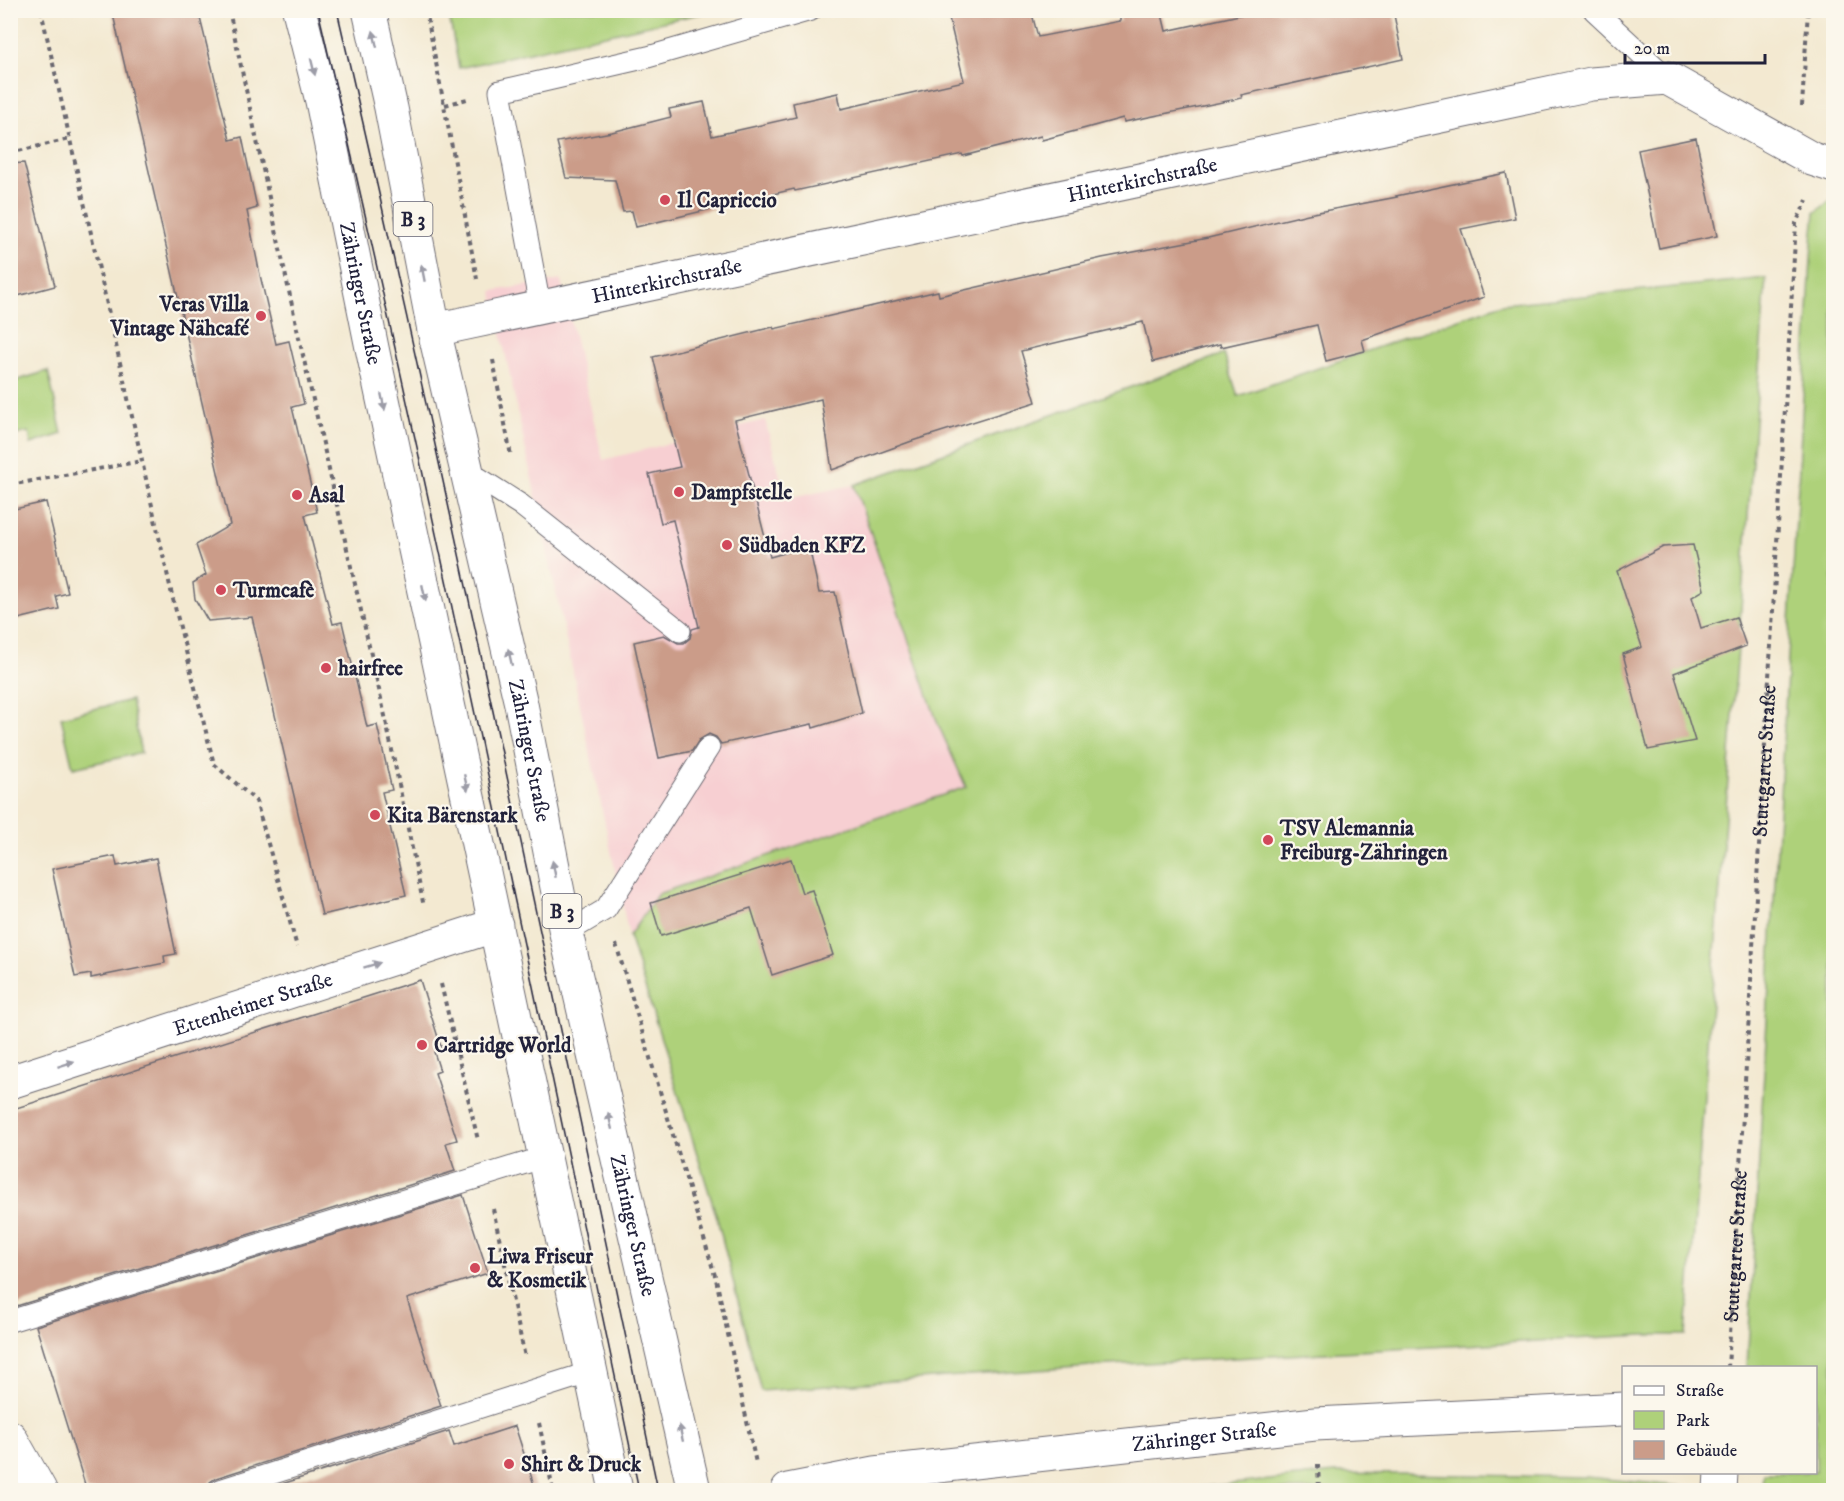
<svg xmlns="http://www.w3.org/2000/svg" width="1844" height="1501" font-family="'IM FELL DW Pica',serif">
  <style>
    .built { fill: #f7cfd2 }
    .green { fill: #aed17a; stroke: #687a5a; stroke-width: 1.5 }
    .building { fill: #cb9c89 }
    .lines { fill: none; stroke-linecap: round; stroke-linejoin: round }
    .service-casing { stroke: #6b6870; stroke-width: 23 }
    .minor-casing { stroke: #6b6870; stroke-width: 35 }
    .primary-casing { stroke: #6b6870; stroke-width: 35 }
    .path { stroke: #6b6870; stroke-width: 4; stroke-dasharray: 4.5 4.5; stroke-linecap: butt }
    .service { stroke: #fff; stroke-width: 21 }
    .minor { stroke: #fff; stroke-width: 33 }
    .primary { stroke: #fff; stroke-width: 33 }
    .tram { stroke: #22223b; stroke-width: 1.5 }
    .oneway { fill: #9c9ca7 }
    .poi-dot { fill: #d1495b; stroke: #fbf7ec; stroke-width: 2 }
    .labels { text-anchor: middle; stroke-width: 4.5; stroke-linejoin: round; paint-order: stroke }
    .shield { fill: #fbf7ec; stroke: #636270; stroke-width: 1.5 }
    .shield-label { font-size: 20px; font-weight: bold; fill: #22223b }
    .street-label { font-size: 21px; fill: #22223b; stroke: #fbf7ec }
    .poi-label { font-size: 21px; font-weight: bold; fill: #22223b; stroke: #fbf7ec; text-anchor: start }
  </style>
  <rect width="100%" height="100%" fill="#fbf7ec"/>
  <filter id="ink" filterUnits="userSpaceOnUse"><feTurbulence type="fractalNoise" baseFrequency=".0167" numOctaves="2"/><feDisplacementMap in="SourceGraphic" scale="12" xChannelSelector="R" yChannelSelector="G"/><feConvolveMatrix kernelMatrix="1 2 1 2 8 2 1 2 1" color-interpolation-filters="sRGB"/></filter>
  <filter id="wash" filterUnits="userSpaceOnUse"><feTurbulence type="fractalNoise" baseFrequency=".008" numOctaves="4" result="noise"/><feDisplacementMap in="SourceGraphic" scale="24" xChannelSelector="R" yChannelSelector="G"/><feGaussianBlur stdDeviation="1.35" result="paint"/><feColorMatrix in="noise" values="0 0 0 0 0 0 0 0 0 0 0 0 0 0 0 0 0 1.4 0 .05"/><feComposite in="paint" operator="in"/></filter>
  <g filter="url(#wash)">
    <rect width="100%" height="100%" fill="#f3e9d1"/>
    <!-- built -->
    <path class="built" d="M561 280 603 460 765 420 786 499 854 485 938 724 967 787 658 894 629 936 492 291Z"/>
    <!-- green -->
    <path class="green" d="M448 10H712V11L459 68Z
      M1833 198V1490H1762L1763 1473 1816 1472V1368L1747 1367 1812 242 1815 213Z
      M1766 278 1686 1335H1644L1091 1366 761 1391 717 1218 629 936 658 894 966 787 938 724 854 485 1224 354 1238 396 1502 304Z
      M48 371 62 434 31 444 29 432 11 436V382Z
      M131 700 141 753 73 768 61 717Z
      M1335 1473 1586 1477 1696 1488V1490H1176Z"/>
    <g id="blocks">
      <!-- building -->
      <path class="building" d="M112 10H198L230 140 242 137 257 208 247 211 260 275 276 344 289 341 304 404 292 407 317 512 305 515 333 624 342 622 367 727 377 725 392 790 382 792 406 895 322 915 252 617 208 621 195 599 193 583 206 575 196 545 230 525Z
        M979 10H1031L1038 37 1120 21V10H1161L1166 31 1262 10H1393L1403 59 1241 95 1242 98 1124 122 1123 118 1042 140 1041 136 963 156 962 154 795 191 794 189 636 227 632 211 623 212 615 180 566 178 557 142 612 132 671 117 669 109 704 102 712 136 796 117 793 103 838 93 841 109 964 81 949 18Z
        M1696 138 1717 236 1659 248 1638 150Z
        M24 163 55 286 10 298V164Z
        M1506 173 1515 218 1461 229 1484 297 1362 340 1365 351 1326 361 1317 325 1221 347 1220 344 1153 362 1143 322 1021 351 1036 402 912 441 832 470 821 399 735 420 770 557 809 546 819 593 835 592 862 713 813 728 812 724 721 744 716 737 709 734 699 740 692 751 659 758 634 642 664 635 678 643H684L690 638 692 629 699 627 673 520 661 523 649 474 680 467 653 357 773 327 774 329 938 291 939 296 1102 258 1208 238 1308 214 1397 197 1396 196Z
        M46 502 68 593 56 596 59 609 10 621V510Z
        M1693 545 1704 590 1692 597 1701 628 1736 617 1746 646 1674 673 1695 741 1648 750 1623 654 1642 647 1617 571 1663 547Z
        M115 856 117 866 156 858 176 954 164 956 165 963 91 978V974L75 977 52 869Z
        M791 859 802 893 812 890 833 955 772 975 751 908 661 936 651 903Z
        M420 980 442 1050 434 1052 440 1071 435 1073 457 1140 446 1143 455 1171 10 1308V1110Z
        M463 1195 488 1273 407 1299 441 1406 216 1478 210 1482 208 1491H87L36 1326Z
        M515 1426 536 1491H260L449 1431 454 1446Z"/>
    </g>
  </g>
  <g filter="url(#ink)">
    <use href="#blocks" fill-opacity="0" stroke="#6b6870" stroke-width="1.5"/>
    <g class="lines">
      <!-- service casing -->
      <g class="service-casing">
        <path id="service" d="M1594 10 1667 78
          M540 307 500 91 648 57 811 10
          M466 470 521 505 680 631
          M566 933 606 909 709 747
          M10 1321 545 1157
          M220 1490 591 1372"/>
      </g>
      <!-- minor casing -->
      <g class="minor-casing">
        <g id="minor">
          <path id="s2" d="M434 330 1591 84 1667 78 1812 159 1834 166"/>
          <path id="s3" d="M10 1082 496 925"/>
          <path d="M10 1437 40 1490"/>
          <path id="s4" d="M788 1490 875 1473 1315 1424 1624 1409"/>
          <path d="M1720 1490 1721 1472"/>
        </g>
      </g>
      <!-- primary casing -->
      <g class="primary-casing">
        <g id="primary">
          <path id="s5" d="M299 10 322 101 372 348 616 1490"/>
          <path id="s6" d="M369 10 391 108 434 330 521 704 566 933 694 1490"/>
        </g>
      </g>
      <!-- path -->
      <g class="path">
        <path d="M41 10 172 595 214 764 256 801 297 947"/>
        <path d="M229 10 299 338 385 716 424 907"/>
        <path d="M426 10 477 279"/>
        <path d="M445 105 467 99"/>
        <path d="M1802 106 1808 10"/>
        <path d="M10 153 69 139"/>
        <path d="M493 360 511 456"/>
        <path d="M10 485 142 461"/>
        <path d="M616 944 716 1279 756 1463"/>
        <path d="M441 984 478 1140"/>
        <path d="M493 1209 525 1357"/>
        <path id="s1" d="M1728 1368 1796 223 1807 200"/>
        <path d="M539 1423 553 1490"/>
        <path d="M1318 1464 1319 1490"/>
      </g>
      <!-- service -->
      <use href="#service" class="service"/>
      <!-- minor -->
      <use href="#minor" class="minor"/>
      <!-- primary -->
      <use href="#primary" class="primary"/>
      <!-- tram -->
      <path class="tram" d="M318 10C433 502 535 997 639 1490
        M337 10C451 502 554 997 658 1490"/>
    </g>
    <!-- one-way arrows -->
    <defs><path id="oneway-solid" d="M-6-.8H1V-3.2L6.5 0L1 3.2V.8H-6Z" transform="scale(1.5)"/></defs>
    <g class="oneway">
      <use href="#oneway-solid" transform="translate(375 39) rotate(-103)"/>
      <use href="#oneway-solid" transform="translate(313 67) rotate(76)"/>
      <use href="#oneway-solid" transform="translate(423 273) rotate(-101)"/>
      <use href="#oneway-solid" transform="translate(383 402) rotate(78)"/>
      <use href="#oneway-solid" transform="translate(424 593) rotate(78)"/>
      <use href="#oneway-solid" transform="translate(510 657) rotate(-103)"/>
      <use href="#oneway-solid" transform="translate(466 783) rotate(78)"/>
      <use href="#oneway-solid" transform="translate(554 869) rotate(-101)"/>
      <use href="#oneway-solid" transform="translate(372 965) rotate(-17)"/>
      <use href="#oneway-solid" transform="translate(66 1064) rotate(-18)"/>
      <use href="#oneway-solid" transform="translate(610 1121) rotate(-103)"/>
      <use href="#oneway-solid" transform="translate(681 1433) rotate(-103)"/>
    </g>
  </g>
  <!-- markers -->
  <g class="poi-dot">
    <circle cx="665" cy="200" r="6"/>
    <circle cx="261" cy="316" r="6"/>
    <circle cx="679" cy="492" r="6"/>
    <circle cx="297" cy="495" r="6"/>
    <circle cx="727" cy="545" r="6"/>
    <circle cx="221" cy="590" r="6"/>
    <circle cx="326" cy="668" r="6"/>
    <circle cx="375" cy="815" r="6"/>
    <circle cx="1268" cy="840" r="6"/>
    <circle cx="422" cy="1045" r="6"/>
    <circle cx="475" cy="1268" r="6"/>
    <circle cx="509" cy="1464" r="6"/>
  </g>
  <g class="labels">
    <!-- shield labels -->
    <g class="shield">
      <rect x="393.5" y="202" width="39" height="34" rx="4.5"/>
      <rect x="542.5" y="894" width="39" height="34" rx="4.5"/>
    </g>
    <g class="shield-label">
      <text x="413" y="226">B 3</text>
      <text x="562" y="918">B 3</text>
    </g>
    <!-- street labels -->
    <g class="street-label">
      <text dy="7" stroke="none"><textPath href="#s2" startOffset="724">Hinterkirchstraße</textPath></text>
      <text dy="7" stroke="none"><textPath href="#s2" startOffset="238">Hinterkirchstraße</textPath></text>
      <text dy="7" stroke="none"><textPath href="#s5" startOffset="290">Zähringer Straße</textPath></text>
      <text dy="7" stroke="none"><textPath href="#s6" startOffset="758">Zähringer Straße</textPath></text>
      <text dy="7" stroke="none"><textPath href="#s1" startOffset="608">Stuttgarter Straße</textPath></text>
      <text dy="7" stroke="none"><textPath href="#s3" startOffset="255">Ettenheimer Straße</textPath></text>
      <text dy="7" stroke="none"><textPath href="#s6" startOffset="1244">Zähringer Straße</textPath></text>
      <text dy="7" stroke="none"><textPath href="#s1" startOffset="122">Stuttgarter Straße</textPath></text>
      <text dy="7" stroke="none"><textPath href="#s4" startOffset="420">Zähringer Straße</textPath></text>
    </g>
    <!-- poi labels -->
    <g class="poi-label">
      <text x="677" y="207">Il Capriccio</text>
      <text x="249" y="311" text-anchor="end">Veras Villa<tspan x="249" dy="24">Vintage Nähcafé</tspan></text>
      <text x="691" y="499">Dampfstelle</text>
      <text x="309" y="502">Asal</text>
      <text x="739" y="552">Südbaden KFZ</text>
      <text x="233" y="597">Turmcafè</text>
      <text x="338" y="675">hairfree</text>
      <text x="387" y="822">Kita Bärenstark</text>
      <text x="1280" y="835">TSV Alemannia<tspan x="1280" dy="24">Freiburg-Zähringen</tspan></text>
      <text x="434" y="1052">Cartridge World</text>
      <text x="487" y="1263">Liwa Friseur<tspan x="487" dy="24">&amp; Kosmetik</tspan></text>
      <text x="521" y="1471">Shirt &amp; Druck</text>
    </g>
  </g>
  <!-- margin -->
  <rect width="1844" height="1501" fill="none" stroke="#fbf7ec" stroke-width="36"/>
  <!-- legend -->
  <rect x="1622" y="1366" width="195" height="108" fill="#fbf7ec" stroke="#a4a2a5" stroke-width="1.5"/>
  <rect x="1634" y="1386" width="30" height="9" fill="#ffffff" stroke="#a4a2a5" stroke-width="1.5"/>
  <text x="1676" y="1396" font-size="18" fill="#22223b">Straße</text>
  <rect x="1634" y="1411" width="30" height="18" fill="#aed17a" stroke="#a4a2a5" stroke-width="1.5"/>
  <text x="1676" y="1426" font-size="18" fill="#22223b">Park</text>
  <rect x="1634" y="1441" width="30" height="18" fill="#cb9c89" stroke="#a4a2a5" stroke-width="1.5"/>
  <text x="1676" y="1456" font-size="18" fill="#22223b">Gebäude</text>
  <!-- scale -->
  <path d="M1625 54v9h140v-9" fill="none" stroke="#22223b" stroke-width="3"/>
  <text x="1634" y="54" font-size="18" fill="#22223b" stroke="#fbf7ec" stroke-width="4.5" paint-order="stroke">20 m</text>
</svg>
